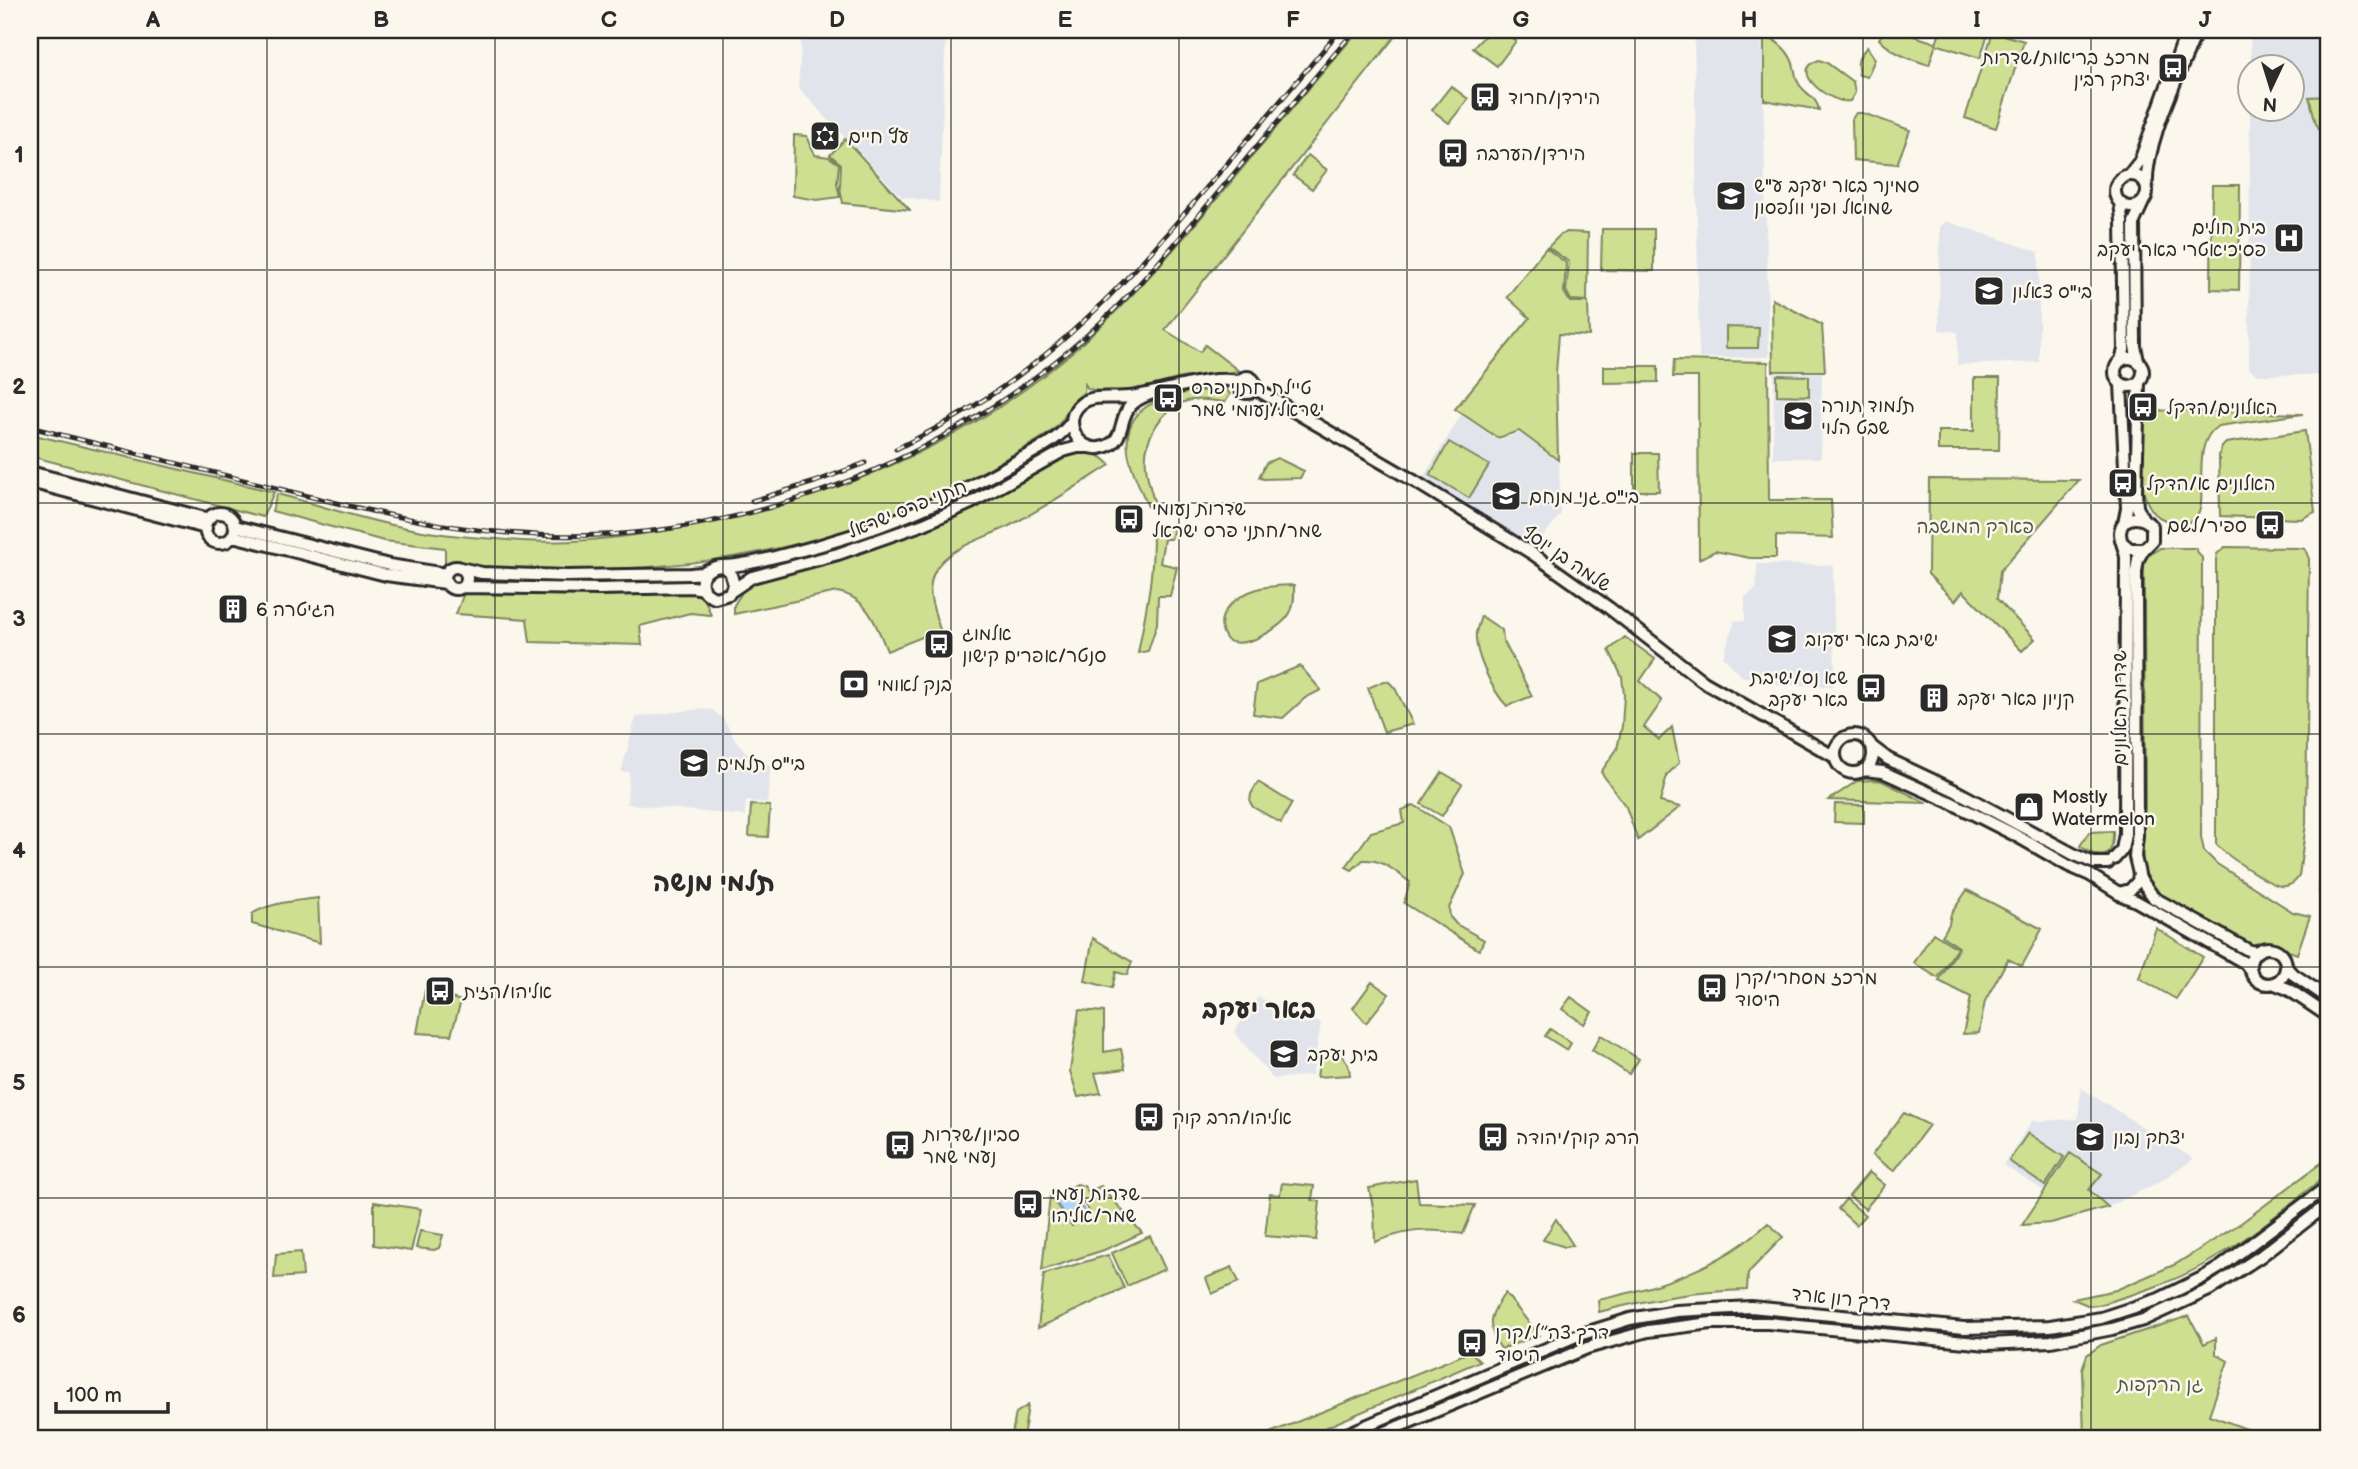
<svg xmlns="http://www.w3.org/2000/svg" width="2358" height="1469" font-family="'Balsamiq Sans','Playpen Sans Hebrew',sans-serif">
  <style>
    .built { fill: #e1e5eb }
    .green { fill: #cfdf92; stroke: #7d855e; stroke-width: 2 }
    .water { fill: url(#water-waves); stroke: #7b91a7; stroke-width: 2 }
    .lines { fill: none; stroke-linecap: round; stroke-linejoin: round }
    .secondary-casing { stroke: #2b2b2b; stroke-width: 16 }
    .secondary { stroke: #fbf7ec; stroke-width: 10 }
    .rail-casing { stroke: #2b2b2b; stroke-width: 5 }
    .rail { stroke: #fbf7ec; stroke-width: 2.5; stroke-dasharray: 8; stroke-linecap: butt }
    .grid { fill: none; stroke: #2b2b2b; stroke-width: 2; stroke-opacity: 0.55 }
    .labels { text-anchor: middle; stroke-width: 5; stroke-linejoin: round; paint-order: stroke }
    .poi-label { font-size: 19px; fill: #2b2b2b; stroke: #fbf7ec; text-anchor: start }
    .street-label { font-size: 19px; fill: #2b2b2b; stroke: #fbf7ec }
    .park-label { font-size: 19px; fill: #545845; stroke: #fbf7ec }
    .district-label { font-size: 26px; font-weight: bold; fill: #2b2b2b; stroke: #fbf7ec }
    .neatline { fill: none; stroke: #2b2b2b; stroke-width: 2.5 }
    .grid-label { font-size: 23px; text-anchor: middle; font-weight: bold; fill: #2b2b2b }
  </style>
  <defs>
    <pattern id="water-waves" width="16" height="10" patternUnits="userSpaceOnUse" patternTransform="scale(1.75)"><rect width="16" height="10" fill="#b0d5f9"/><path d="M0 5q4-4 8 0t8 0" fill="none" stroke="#98b7d6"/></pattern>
  </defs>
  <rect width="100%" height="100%" fill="#fbf7ec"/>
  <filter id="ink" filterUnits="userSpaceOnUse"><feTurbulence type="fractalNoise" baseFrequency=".0143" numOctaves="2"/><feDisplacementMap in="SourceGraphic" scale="14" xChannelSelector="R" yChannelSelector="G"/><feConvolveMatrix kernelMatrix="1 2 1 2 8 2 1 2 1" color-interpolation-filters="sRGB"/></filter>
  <g filter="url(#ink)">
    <!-- built -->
    <path class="built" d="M802 30H946L939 202 902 197 798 88Z
      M1694 30H1747L1762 34 1769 357 1699 358Z
      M2250 30H2328V375H2257L2249 368 2250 109 2292 108V66H2251Z
      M1946 221 2039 252V362L1957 365 1958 332 1939 330 1940 227Z
      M1774 373H1822L1821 458H1773Z
      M1461 415 1498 440 1520 433 1559 463 1561 514 1535 547 1423 478Z
      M1757 564 1833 565 1835 677 1833 686 1777 685 1775 678 1743 677 1723 657 1735 620 1745 621V597L1756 589Z
      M699 709 712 710 723 718 734 738 744 750 757 760 771 765 767 803 746 801 745 816 627 804 629 772H621L636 717Z
      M2327 733H2328V898L2317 892 2326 822Z
      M1258 997 1321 1023 1312 1075 1273 1079 1234 1032Z
      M2081 1088 2194 1159 2157 1183 2108 1207 2089 1190 2101 1174 2069 1153 2044 1191 2003 1165 2032 1121 2078 1119Z"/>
    <!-- green -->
    <path class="green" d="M1359 30H1400L1165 330 1200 352 1205 345 1239 371 1181 378 1120 394 1088 389 1085 384 1084 392C1067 405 1067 418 1054 429 1039 442 1017 451 1000 462 836 561 632 583 445 563V548L384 541 272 511 277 494C320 505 363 520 407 528 445 536 484 538 522 541 569 544 616 538 662 531 814 508 963 449 1079 346 1135 297 1183 239 1231 182 1273 131 1316 80 1359 30Z
      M1490 30H1500L1516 41 1497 66 1473 48Z
      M1885 30H1895L1936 43 1941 30 1989 31 1980 58 1936 44 1929 65C1910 59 1893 54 1879 39Z
      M1993 32 2024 41 1996 128 1965 118Z
      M1764 34C1777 41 1791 52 1794 67 1796 74 1795 78 1799 84 1805 94 1817 97 1819 110L1764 100Z
      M1867 47 1875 59 1867 77 1859 75C1856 62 1858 57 1867 47Z
      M1819 60 1827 63 1853 82 1855 93 1850 101C1832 105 1786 71 1819 60Z
      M1451 86 1468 99 1449 123 1432 110Z
      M2328 96V145L2316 123 2309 97Z
      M1856 113H1863L1910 130 1897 164 1853 160 1852 119Z
      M794 135 807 136 815 155 829 157 839 164 837 184 840 197 817 200 793 196Z
      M845 139 910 210 843 203 840 188 841 164 830 155Z
      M1308 155 1327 170 1312 189 1293 175Z
      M2212 185H2240L2239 290 2211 289Z
      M1602 229H1654V271L1601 270Z
      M1567 232 1588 233 1587 301 1571 300 1566 291 1569 262 1548 247 1560 235Z
      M1546 248 1566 263 1564 292 1570 302H1588L1589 336 1559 334 1556 372 1558 460 1519 431 1498 438 1455 409 1530 318 1507 297Z
      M1772 299 1822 325 1825 371H1773Z
      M1726 327 1759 328 1758 348H1726Z
      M1674 360 1768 362 1769 500H1831L1833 538 1776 536V558H1750L1715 551 1699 559 1698 377H1673Z
      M1604 366H1658V382L1604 383Z
      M1777 375 1809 376V396L1777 395Z
      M1974 378H2000L1999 450H1938V431H1974Z
      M1223 388 1227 389 1230 395 1225 402C1213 401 1199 398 1187 401 1161 409 1143 439 1146 466 1147 480 1152 494 1156 508L1148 507C1141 489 1130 469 1128 451 1121 395 1185 393 1223 388Z
      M2143 410 2303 414 2218 426C2186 446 2214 510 2192 521 2184 524 2172 523 2165 520 2131 508 2142 440 2143 410Z
      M2305 431 2315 512 2301 519 2220 516 2219 456 2222 447 2226 443Z
      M30 434 274 492 263 517 30 456Z
      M1449 442 1489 465 1469 498 1430 475Z
      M1079 451C1093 453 1101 454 1110 465 1077 486 1044 508 1009 526 988 537 947 548 936 569 924 590 934 609 940 630L887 651C877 626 868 597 837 592L734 614V605L746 586 762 576 797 571 864 552 913 534 989 499 1066 454Z
      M1634 453H1658L1659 491H1634Z
      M1277 458 1304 471 1300 478 1263 479 1259 477 1266 463Z
      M1929 479 2079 480 2000 571 1997 599 2035 639 2022 651 1963 591 1955 601 1928 574Z
      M1152 523 1174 529 1171 539H1164L1160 563 1177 567 1170 596H1158L1157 624 1148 651 1138 653C1146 610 1156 567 1152 523Z
      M2225 547 2300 548 2305 549 2309 559 2306 824 2299 876C2295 883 2289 887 2281 886 2269 885 2223 853 2216 844V559L2217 554Z
      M2160 548H2195L2202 558 2201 837 2204 851 2217 864 2293 912 2310 916 2297 954 2275 946 2252 947 2168 901 2145 884 2142 866 2145 804 2144 561 2148 556Z
      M1294 585C1294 594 1295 605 1290 613 1281 629 1244 650 1227 640 1209 615 1237 595 1260 588 1271 586 1283 585 1294 585Z
      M472 589 575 594 645 591 697 594 705 600 711 615 690 613 640 626 642 645 530 642 527 619 456 614 464 593Z
      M1481 616 1502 630 1503 640 1532 696 1507 706C1493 692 1474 653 1476 633 1477 628 1479 622 1481 616Z
      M1625 637 1655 659 1640 681 1662 701 1644 727 1659 740 1672 727 1679 763 1667 775 1660 802 1680 807 1638 840 1626 807 1601 772 1617 749 1622 726 1624 695 1622 677 1609 650Z
      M1300 666 1321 690 1305 698 1283 718 1253 714 1257 684Z
      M1384 681 1389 682 1395 688 1413 724 1384 732 1368 688Z
      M1442 772 1462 784 1442 816 1421 804Z
      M1875 780 1882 781 1927 803 1829 800 1857 781Z
      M1258 782 1292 803 1281 823 1253 807 1250 802 1251 794Z
      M1835 804 1864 805V823L1834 822Z
      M751 805 770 806 768 837 749 836Z
      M1414 805 1449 827 1465 874 1449 908 1450 917 1456 924 1484 940 1479 950 1404 903 1410 882C1394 871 1384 859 1363 860L1352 870 1346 867 1371 832 1404 823 1402 810Z
      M2113 831C2114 861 2100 860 2080 846L2089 832Z
      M1967 890 2042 929 2022 966 2008 959 1985 1001 1979 1033 1963 1034 1971 997 1939 981 1959 947 1942 936 1949 924 1951 914Z
      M318 898 320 943 252 924V914C270 902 297 901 318 898Z
      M2156 928 2203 957 2176 999 2139 978Z
      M1933 933 1957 948 1938 978 1914 963Z
      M1093 938 1132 962 1127 975 1116 972 1112 988 1085 981Z
      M1372 982 1389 994 1366 1023 1353 1008Z
      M425 990 461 1001 451 1035 417 1033Z
      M1571 997 1592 1012 1584 1024 1562 1009Z
      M1079 1010 1104 1012V1052L1121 1049 1125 1069 1095 1073 1101 1093 1078 1097 1070 1071Z
      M1550 1029 1571 1043 1567 1050 1545 1036Z
      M1601 1035 1639 1059 1629 1074 1592 1050Z
      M1327 1053C1342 1053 1349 1059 1350 1075L1317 1077 1320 1059Z
      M1904 1113 1929 1125 1894 1171 1872 1155Z
      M2028 1133 2064 1157 2045 1186 2009 1161Z
      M2070 1153 2102 1174 2089 1190 2108 1207 2051 1223 2022 1225Z
      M2328 1158V1174C2288 1205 2250 1239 2205 1264 2172 1283 2135 1294 2098 1305L2090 1306 2073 1299 2116 1290 2176 1264 2241 1223Z
      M1869 1172 1885 1185 1865 1209 1849 1196Z
      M1416 1179 1419 1203 1475 1205 1463 1234C1429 1228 1408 1229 1375 1242L1374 1212 1369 1188Z
      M1282 1183 1314 1186 1312 1200 1320 1201 1316 1240 1265 1236 1270 1194 1280 1195Z
      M1077 1184 1084 1186 1088 1192 1101 1186 1142 1233 1104 1250 1042 1270 1050 1196 1072 1226 1090 1212 1071 1187Z
      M1846 1199 1865 1215 1856 1225 1838 1209Z
      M374 1202 421 1209 411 1251 374 1245Z
      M1556 1219 1573 1245 1565 1247 1543 1240Z
      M1768 1223 1783 1237 1748 1273 1747 1290C1696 1291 1648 1299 1599 1312L1598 1300C1660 1287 1721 1267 1768 1223Z
      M420 1231 443 1235 439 1248 434 1250 416 1248Z
      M1150 1236 1165 1269 1127 1286 1112 1253Z
      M301 1252 303 1276 274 1278 276 1254Z
      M1108 1255 1124 1288 1038 1328 1044 1274Z
      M1232 1267 1239 1282 1212 1294 1206 1278Z
      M1505 1293 1539 1335 1501 1349C1485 1325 1489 1315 1505 1293Z
      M2189 1316 2204 1344 2216 1338V1354L2228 1361 2209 1415 2255 1432 2252 1439H2084L2082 1369 2087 1355 2101 1345Z
      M1467 1353 1473 1354 1480 1361 1299 1439H1255Z
      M1028 1405 1023 1439H1011L1016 1413Z"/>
    <!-- water -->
    <path class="water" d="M1069 1191 1086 1213 1072 1224 1055 1202Z"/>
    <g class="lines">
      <!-- secondary casing -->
      <g class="secondary-casing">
        <path id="secondary" d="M2129 175 2140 161 2187 30
          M2115 191a16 16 0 1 1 32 0a16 16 0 1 1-32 0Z
          M2147 191C2143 144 2180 74 2197 30
          M2120 202 2122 221 2124 350 2121 360
          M2115 372a14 14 0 1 1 28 0a14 14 0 1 1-28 0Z
          M2138 361 2135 346 2134 222 2145 198
          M1239 385a8 8 0 1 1 16 0a8 8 0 1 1-16 0Z
          M2139 383 2136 491 2137 507 2143 519
          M2121 384 2127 508 2124 523
          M1254 388 1414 481 1533 554 1609 608 1704 682 1835 757
          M1160 391C1150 394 1139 397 1131 405 1118 418 1126 441 1104 447 1078 455 1060 419 1082 403 1095 394 1114 399 1129 397 1159 394 1213 373 1240 382
          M30 472 209 519
          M30 482 206 528
          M205 528a15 15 0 1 1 30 0a15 15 0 1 1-30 0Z
          M235 526 389 565 446 574
          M233 536 386 575 446 583
          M721 566 730 571 734 585 729 594 715 598C693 590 700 566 723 566 746 566 769 558 791 553 874 532 943 504 1017 461 1037 450 1059 440 1072 421
          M445 578a11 11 0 1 1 22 0a11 11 0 1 1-22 0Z
          M460 568 482 573 567 576 691 574 702 573 707 570
          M463 587 599 589 692 587 704 589
          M733 590 752 577 838 554 924 524 971 503 1063 451 1078 447H1089
          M1835 754a19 19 0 1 1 38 0a19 19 0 1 1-38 0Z
          M1871 746 1888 759 1956 791 2075 855 2094 863H2108
          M1863 770 1883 772 1950 802 2015 835 2069 866 2090 875 2119 893 2130 890 2138 881 2139 874 2135 857 2137 835 2136 572 2138 559 2144 549
          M2114 859 2122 850 2125 834 2126 557C2125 549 2120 541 2120 533 2121 514 2142 515 2152 526V541L2144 549H2130L2123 543
          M2139 877 2154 898 2250 951 2257 952
          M2119 894 2136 901 2245 963 2251 971
          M2250 966a18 18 0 1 1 36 0a18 18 0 1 1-36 0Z
          M2286 966 2290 972 2328 998
          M2273 983 2288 989 2328 1016
          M1335 1439 1576 1336 1630 1319 1676 1311 1751 1307 1964 1328 2050 1326 2101 1318 2159 1299 2202 1278 2222 1266 2328 1186
          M1369 1439 1587 1348 1648 1331 1711 1323H1768L1987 1344 2051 1341 2112 1329 2143 1320 2209 1290 2261 1256 2328 1204"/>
      </g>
      <!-- secondary -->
      <use href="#secondary" class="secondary"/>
      <!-- rail casing -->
      <g class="rail-casing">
        <path id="rail" d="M30 427C109 447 188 466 268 486 347 506 426 526 508 533 715 552 933 472 1087 335 1137 291 1179 239 1222 188 1266 135 1310 83 1355 30
          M896 449C939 428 981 404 1019 375 1094 320 1154 250 1213 180 1256 130 1298 80 1340 30
          M752 501 815 482 865 463"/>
      </g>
      <!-- rail -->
      <use href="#rail" class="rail"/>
    </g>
  </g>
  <!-- grid -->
  <path class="grid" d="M267 30V1439M495 30V1439M723 30V1439M951 30V1439M1179 30V1439M1407 30V1439M1635 30V1439M1863 30V1439M2091 30V1439M30 270H2328M30 503H2328M30 734H2328M30 967H2328M30 1198H2328"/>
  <!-- icons -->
  <defs>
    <g id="bus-square" transform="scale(1.575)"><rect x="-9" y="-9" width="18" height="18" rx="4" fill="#2b2b2b" stroke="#fbf7ec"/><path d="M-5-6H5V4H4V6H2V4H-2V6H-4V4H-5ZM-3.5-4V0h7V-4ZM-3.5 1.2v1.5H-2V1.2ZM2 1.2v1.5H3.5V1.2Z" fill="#fff"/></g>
    <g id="synagogue-square" transform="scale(1.575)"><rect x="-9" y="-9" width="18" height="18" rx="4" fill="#2b2b2b" stroke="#fbf7ec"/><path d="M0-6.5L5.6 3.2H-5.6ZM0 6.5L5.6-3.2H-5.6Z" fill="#fff"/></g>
    <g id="school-square" transform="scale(1.575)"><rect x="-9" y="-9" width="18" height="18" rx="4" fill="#2b2b2b" stroke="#fbf7ec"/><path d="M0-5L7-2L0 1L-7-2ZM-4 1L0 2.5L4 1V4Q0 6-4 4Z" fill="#fff"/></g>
    <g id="hospital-square" transform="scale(1.575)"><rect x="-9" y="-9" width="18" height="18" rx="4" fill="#2b2b2b" stroke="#fbf7ec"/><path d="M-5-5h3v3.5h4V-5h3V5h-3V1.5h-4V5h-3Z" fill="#fff"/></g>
    <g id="building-square" transform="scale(1.575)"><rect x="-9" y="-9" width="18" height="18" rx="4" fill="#2b2b2b" stroke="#fbf7ec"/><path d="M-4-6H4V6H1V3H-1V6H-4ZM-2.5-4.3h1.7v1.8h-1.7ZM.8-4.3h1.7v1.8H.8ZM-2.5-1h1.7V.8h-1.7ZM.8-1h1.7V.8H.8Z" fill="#fff"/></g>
    <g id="bank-square" transform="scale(1.575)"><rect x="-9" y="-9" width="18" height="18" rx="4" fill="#2b2b2b" stroke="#fbf7ec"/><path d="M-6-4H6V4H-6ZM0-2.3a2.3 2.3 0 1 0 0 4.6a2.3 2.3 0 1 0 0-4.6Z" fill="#fff"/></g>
    <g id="shop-square" transform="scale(1.575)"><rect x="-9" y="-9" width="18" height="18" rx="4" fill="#2b2b2b" stroke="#fbf7ec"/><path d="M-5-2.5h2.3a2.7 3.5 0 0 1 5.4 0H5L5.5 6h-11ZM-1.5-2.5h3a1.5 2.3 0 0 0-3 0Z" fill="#fff"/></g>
  </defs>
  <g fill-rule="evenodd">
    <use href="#bus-square" x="2173" y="68"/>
    <use href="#bus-square" x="1485" y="97"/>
    <use href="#synagogue-square" x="825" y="136"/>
    <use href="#bus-square" x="1453" y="153"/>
    <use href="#school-square" x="1731" y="196"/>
    <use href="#hospital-square" x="2289" y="238"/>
    <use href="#school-square" x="1989" y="291"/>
    <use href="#bus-square" x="1168" y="398"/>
    <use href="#bus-square" x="2143" y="407"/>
    <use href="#school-square" x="1798" y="416"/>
    <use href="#bus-square" x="2123" y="483"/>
    <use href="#school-square" x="1506" y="496"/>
    <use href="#bus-square" x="1129" y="519"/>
    <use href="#bus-square" x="2270" y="525"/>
    <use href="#building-square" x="233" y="609"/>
    <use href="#school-square" x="1782" y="639"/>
    <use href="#bus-square" x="939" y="644"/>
    <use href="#bank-square" x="854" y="684"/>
    <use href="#bus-square" x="1871" y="688"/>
    <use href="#building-square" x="1934" y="698"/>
    <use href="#school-square" x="694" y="763"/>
    <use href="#shop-square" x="2029" y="807"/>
    <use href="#bus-square" x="1712" y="988"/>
    <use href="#bus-square" x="440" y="991"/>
    <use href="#school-square" x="1284" y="1054"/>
    <use href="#bus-square" x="1149" y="1117"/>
    <use href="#bus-square" x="1493" y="1137"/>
    <use href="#school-square" x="2090" y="1137"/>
    <use href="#bus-square" x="900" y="1145"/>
    <use href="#bus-square" x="1028" y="1204"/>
    <use href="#bus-square" x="1472" y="1343"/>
  </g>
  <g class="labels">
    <!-- poi labels -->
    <g class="poi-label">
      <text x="2150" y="64" text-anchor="end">מרכז בריאות/שדרות<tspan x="2150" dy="22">יצחק רבין</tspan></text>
      <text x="1508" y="104">הירדן/חרוד</text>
      <text x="848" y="143">עץ חיים</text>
      <text x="1476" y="160">הירדן/הערבה</text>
      <text x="1754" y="192">סמינר באר יעקב ע"ש<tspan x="1754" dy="22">שמואל ופני וולפסון</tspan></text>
      <text x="2266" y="234" text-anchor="end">בית חולים<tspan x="2266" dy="22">פסיכיאטרי באר יעקב</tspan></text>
      <text x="2012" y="298">בי"ס צאלון</text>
      <text x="1191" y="394">טיילת חתני פרס<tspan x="1191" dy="22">ישראל/נעומי שמר</tspan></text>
      <text x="1821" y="412">תלמוד תורה<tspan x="1821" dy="22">שבט הלוי</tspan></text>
      <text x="2166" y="414">האלונים/הדקל</text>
      <text x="2146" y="490">האלונים א/הדקל</text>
      <text x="1529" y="503">בי"ס גני מנחם</text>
      <text x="1152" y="515">שדרות נעומי<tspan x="1152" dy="22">שמר/חתני פרס ישראל</tspan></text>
      <text x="2247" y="532" text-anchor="end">ספיר/לשם</text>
      <text x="256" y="616">הגיטרה 6</text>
      <text x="962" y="640">אלמוג<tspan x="962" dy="22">סנטר/אפרים קישון</tspan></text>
      <text x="1805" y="646">ישיבת באר יעקוב</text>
      <text x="1848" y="684" text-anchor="end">שא נס/ישיבת<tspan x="1848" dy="22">באר יעקב</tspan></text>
      <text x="877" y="691">בנק לאומי</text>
      <text x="1957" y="705">קניון באר יעקב</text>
      <text x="717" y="770">בי"ס תלמים</text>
      <text x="2052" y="803">Mostly<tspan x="2052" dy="22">Watermelon</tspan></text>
      <text x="1735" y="984">מרכז מסחרי/קרן<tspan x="1735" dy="22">היסוד</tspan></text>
      <text x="463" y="998">אליהו/הזית</text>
      <text x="1307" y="1061">בית יעקב</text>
      <text x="1172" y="1124">אליהו/הרב קוק</text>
      <text x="923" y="1141">סביון/שדרות<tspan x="923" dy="22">נעמי שמר</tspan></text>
      <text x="1516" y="1144">הרב קוק/יהודה</text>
      <text x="2113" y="1144">יצחק נבון</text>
      <text x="1051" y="1200">שדרות נעמי<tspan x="1051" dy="22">שמר/אליהו</tspan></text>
      <text x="1495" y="1339">דרך צה״ל/קרן<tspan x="1495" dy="22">היסוד</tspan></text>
    </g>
    <!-- street labels -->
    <g class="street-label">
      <text transform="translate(907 508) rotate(-22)" y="7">חתני פרס ישראל</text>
      <text transform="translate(1567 558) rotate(34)" y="7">שלמה בן יוסף</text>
      <text transform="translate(2119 708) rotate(-90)" y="7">שדרות האלונים</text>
      <text transform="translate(1841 1298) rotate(6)" y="7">דרך רון ארד</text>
    </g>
    <!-- park labels -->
    <g class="park-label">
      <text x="1975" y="533">פארק המושבה</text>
      <text x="2160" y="1391">גן הרקפות</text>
    </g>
    <!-- district labels -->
    <g class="district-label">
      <text x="714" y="891">תלמי מנשה</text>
      <text x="1259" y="1018">באר יעקב</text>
    </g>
  </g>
  <!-- margin -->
  <rect width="2358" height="1469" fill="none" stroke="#fbf7ec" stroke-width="77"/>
  <!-- north arrow -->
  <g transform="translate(2271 88) rotate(184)"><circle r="33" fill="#fbf7ec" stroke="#a8a59f" stroke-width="2"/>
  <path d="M0-5L12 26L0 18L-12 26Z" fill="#2b2b2b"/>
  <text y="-10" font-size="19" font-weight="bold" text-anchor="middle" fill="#2b2b2b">N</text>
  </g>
  <!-- scale -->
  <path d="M56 1402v10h112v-10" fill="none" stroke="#2b2b2b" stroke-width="3.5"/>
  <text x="66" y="1402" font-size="21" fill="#2b2b2b" stroke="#fbf7ec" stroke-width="5" paint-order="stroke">100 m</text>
  <rect x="38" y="38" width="2282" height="1392" class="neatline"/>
  <g class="grid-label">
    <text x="153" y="27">A</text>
    <text x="381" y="27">B</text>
    <text x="609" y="27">C</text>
    <text x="837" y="27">D</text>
    <text x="1065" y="27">E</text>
    <text x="1293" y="27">F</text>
    <text x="1521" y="27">G</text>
    <text x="1749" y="27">H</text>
    <text x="1977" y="27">I</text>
    <text x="2205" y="27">J</text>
    <text x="19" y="162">1</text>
    <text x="19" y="394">2</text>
    <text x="19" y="626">3</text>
    <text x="19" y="858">4</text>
    <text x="19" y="1090">5</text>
    <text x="19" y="1322">6</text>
  </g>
</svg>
